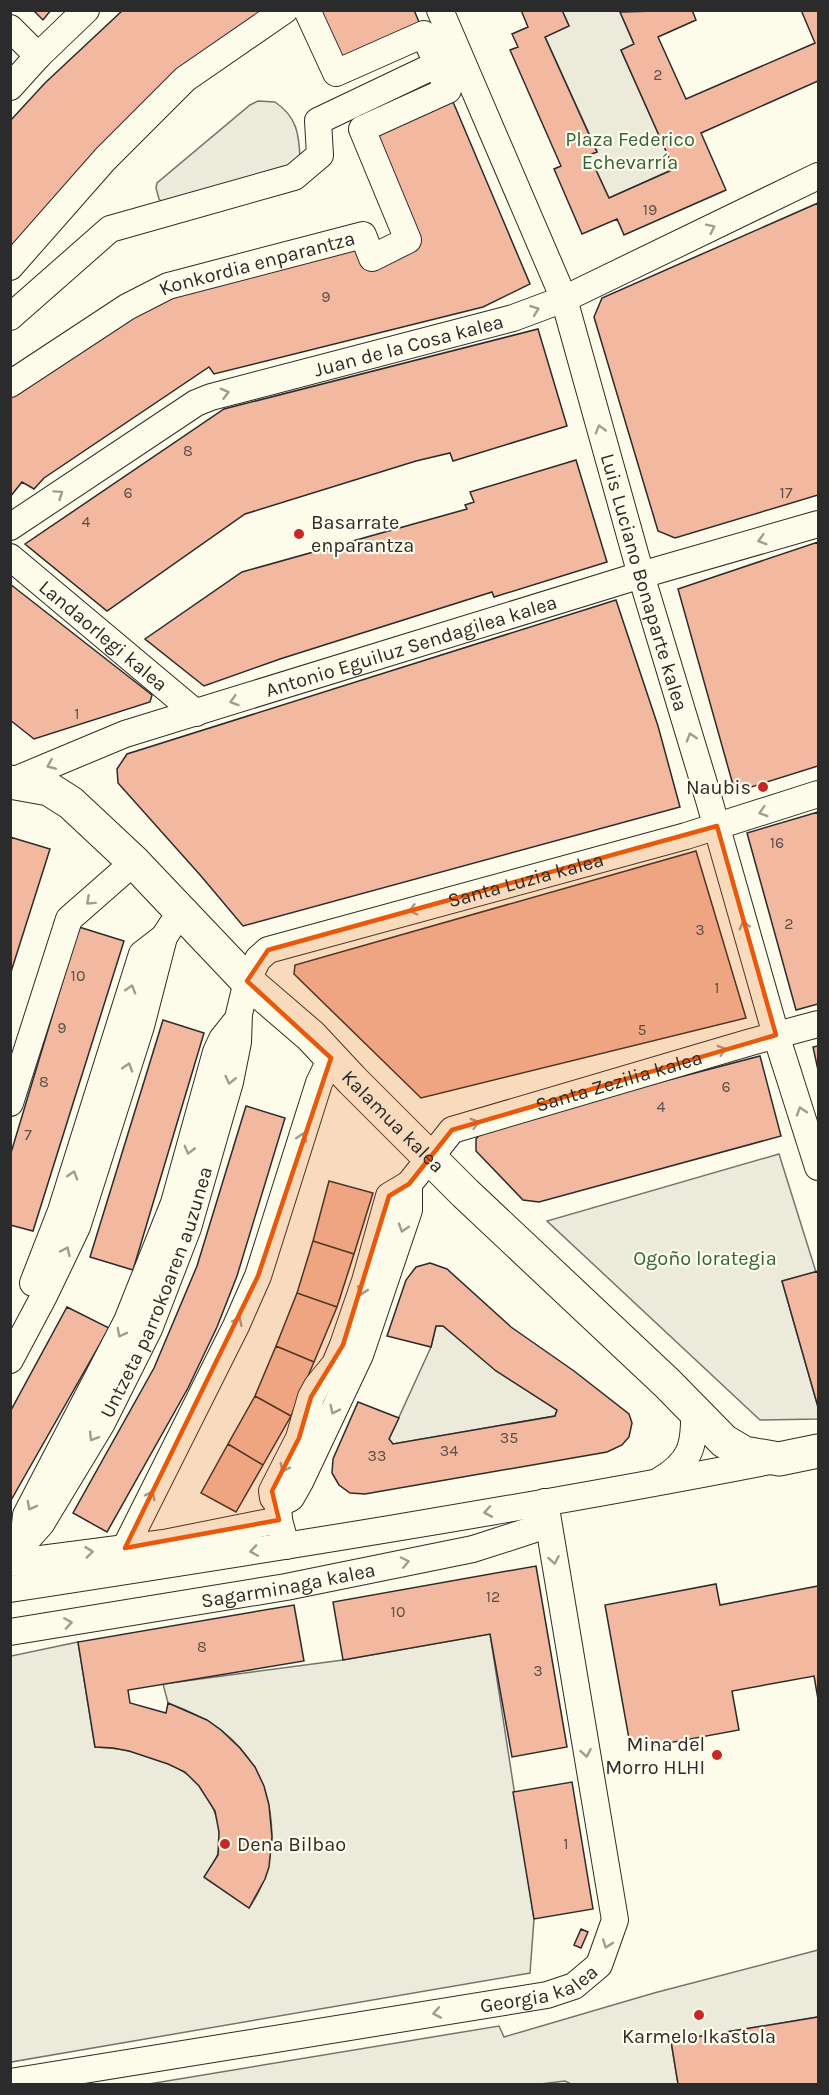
<svg xmlns="http://www.w3.org/2000/svg" width="829" height="2095" font-family="Karla,sans-serif">
  <style>
    .green { fill: #ecebdb; stroke: #74746e; stroke-width: 1.5 }
    .building { fill: #f2b8a0; stroke: #2b2b2b; stroke-width: 1.5 }
    .lines { fill: none; stroke-linecap: round; stroke-linejoin: round }
    .street-casing { stroke: #2b2b2b; stroke-width: 28 }
    .secondary-casing { stroke: #2b2b2b; stroke-width: 35 }
    .street { stroke: #fdfbea; stroke-width: 26 }
    .secondary { stroke: #fdfbea; stroke-width: 33 }
    .oneway { stroke: #9e9d94 }
    .marked { fill: #e8590c; fill-opacity: 0.2; stroke: #e8590c; stroke-width: 4.5; stroke-linejoin: round }
    .poi-dot { fill: #c62828; stroke: #fdfbea; stroke-width: 2 }
    .labels { text-anchor: middle; stroke-width: 4.5; stroke-linejoin: round; paint-order: stroke }
    .number-label { font-size: 16px; fill: #5d4e48 }
    .park-label { font-size: 20px; fill: #34623c; stroke: #fdfbea }
    .street-label { font-size: 20px; fill: #2b2b2b; stroke: #fdfbea }
    .poi-label { font-size: 20px; fill: #2b2b2b; stroke: #fdfbea; text-anchor: start }
  </style>
  <rect width="100%" height="100%" fill="#fdfbea"/>
  <!-- green -->
  <path class="green" d="M562 11H623L620 12 634 44 621 50 674 169 609 198 589 155 597 151 545 37 569 26Z
    M258 101 275 102C297 117 299 134 300 158L291 168 163 203 159 199 156 188 157 183 250 105Z
    M779 1154 816 1272 782 1281 818 1407V1419L760 1420 547 1221Z
    M436 1326H443L557 1410 555 1416 393 1444 389 1439 431 1347Z
    M490 1634 534 1919 530 1973 11 2062V1656L78 1642 95 1747C125 1748 159 1756 184 1772 209 1788 225 1825 218 1853 216 1861 209 1870 205 1878L249 1908C288 1852 276 1772 221 1730 205 1718 187 1710 168 1703L163 1684 343 1660Z
    M818 1950V2017L671 2041 678 2084H571L565 2081 540 2084H149L499 2026 504 2037 654 1993Z"/>
  <!-- building -->
  <path class="building" d="M33 10H51L43 20Z
    M123 10H285L185 79 10 267V121L45 83Z
    M307 10H414L424 34 336 73Z
    M521 10H562L569 26 545 37 597 152 589 155 609 198 674 169 621 50 634 44 620 12 692 10 696 20 658 37 686 99 815 43 801 10H818V81L701 133 726 190 624 235 617 219 582 234 554 169 561 166 510 50 518 47 512 34 528 27Z
    M448 90 530 284 483 307 214 374 209 367 44 478 34 489 22 482 10 497V384L127 307 363 235 372 258 408 240 362 129Z
    M818 203V495L675 538 658 531 594 317 602 298Z
    M538 329 567 426 453 461 450 453 416 461 245 514 107 611 25 544 224 409Z
    M576 460 607 562 494 597 492 592 280 659 204 686 145 639 242 572 467 509 465 505 474 502 470 492Z
    M818 542V766L735 792 678 589Z
    M10 584 152 695 150 702 34 739 10 720Z
    M616 600 658 726 680 807 243 926 201 876 118 783 117 769 127 754Z
    M818 812V1004L796 1010 747 833Z
    M10 837 50 849 10 975Z
    M696 851 746 1018 421 1098 294 974 295 965Z
    M79 927 124 941 33 1231 10 1225V1156Z
    M163 1020 204 1033 133 1270 90 1257Z
    M818 1046V1070L813 1047Z
    M760 1056 781 1136 539 1202 523 1200 476 1151V1139L485 1128Z
    M246 1106 285 1118 237 1276 217 1327 188 1388 107 1532 73 1513 154 1368 197 1266Z
    M329 1181 373 1193 354 1254 313 1241Z
    M313 1241 354 1254 337 1307 297 1293Z
    M430 1263 447 1269 511 1327 574 1371 629 1414 632 1423 629 1437 622 1445 607 1452 365 1494 350 1493 339 1485 332 1473 333 1459 358 1402 399 1418 389 1439 393 1444 555 1416 557 1410 496 1371 443 1326H436L431 1347 387 1336 406 1280 416 1267Z
    M818 1271V1407L782 1281Z
    M297 1293 337 1307 314 1362 276 1346Z
    M67 1307 109 1328 10 1502V1412Z
    M276 1346 314 1362 291 1416 255 1396Z
    M255 1396 291 1416 263 1465 228 1444Z
    M228 1444 263 1465 236 1512 201 1493Z
    M536 1566 567 1747 512 1757 490 1634 343 1660 333 1602Z
    M716 1584 720 1605 818 1586V1699L814 1676 732 1691 739 1730 631 1750 605 1605Z
    M294 1605 304 1661 128 1690 130 1703 166 1713 168 1703 207 1720 221 1730 240 1748 255 1767 264 1786 269 1805 272 1837 269 1867 265 1879 249 1908 204 1877 218 1855 219 1832 215 1811 199 1786 185 1772 168 1764 129 1751 113 1748 95 1747 78 1642Z
    M572 1782 593 1909 534 1919 513 1792Z
    M581 1929 588 1932 581 1948 574 1945Z
    M818 2017V2084H678L671 2041Z"/>
  <g class="lines">
    <!-- street casing -->
    <g class="street-casing">
      <g id="street">
        <path id="s1" d="M440 10 564 299 641 575 709 800 776 1035 818 1167"/>
        <path d="M10 28 38 56"/>
        <path d="M10 87 38 56 86 10"/>
        <path d="M10 267 105 159 185 79 285 10"/>
        <path d="M10 317 110 229 294 177 320 155 318 121 446 60"/>
        <path id="s2" d="M10 384 127 307 168 286 363 235 372 258 408 240 362 129 448 90 424 34 336 73 307 10"/>
        <path id="s3" d="M10 527 196 403 211 397 513 318 564 299 818 176"/>
        <path id="s4" d="M10 557 196 713"/>
        <path id="s5" d="M10 782 125 734 641 575 818 524"/>
        <path d="M10 1103 69 919 134 862"/>
        <path d="M33 1283 61 1211 142 954 164 937"/>
        <path d="M10 1360 44 1296 77 1227 141 1026 164 937 173 923 182 914"/>
        <path d="M659 1481C691 1462 695 1446 694 1410"/>
        <path d="M278 1504 273 1498 272 1491 299 1438 311 1397 317 1386 335 1364 343 1345 365 1281 389 1196 409 1184"/>
        <path d="M23 1544 26 1515 127 1321 174 1203 216 1052 222 1039 238 1019"/>
        <path id="s6" d="M286 1546 279 1520 278 1504 291 1498 300 1482 360 1355 409 1210V1184L452 1130 751 1042 818 1024"/>
        <path d="M125 1548 236 1326 258 1276 319 1083 331 1058"/>
        <path id="s7" d="M22 1560 23 1544 41 1524 102 1423 149 1329 188 1228 230 1082 238 1042 239 1014 247 981 258 959 268 950 686 836 818 794"/>
        <path d="M10 1563 164 1543 279 1520"/>
        <path d="M10 1589C264 1550 518 1510 770 1461"/>
        <path id="s8" d="M10 1632 286 1587 473 1549 532 1530 545 1502"/>
        <path id="s9" d="M10 2082 547 1995 574 1986 599 1965 615 1920 545 1502"/>
      </g>
    </g>
    <!-- secondary casing -->
    <g class="secondary-casing">
      <g id="secondary">
        <path id="s10" d="M10 782 49 789 71 803 134 862 247 981 311 1036 352 1080 465 1193 667 1383 724 1441 744 1453 779 1459 818 1451"/>
      </g>
    </g>
    <!-- street -->
    <use href="#street" class="street"/>
    <!-- secondary -->
    <use href="#secondary" class="secondary"/>
  </g>
  <!-- one-way arrows -->
  <defs><path id="oneway-chevron" d="M-2-3.5L2.5 0L-2 3.5" fill="none" stroke-width="1.6" stroke-linecap="round" stroke-linejoin="round" transform="scale(1.5)"/></defs>
  <g class="oneway">
    <use href="#oneway-chevron" transform="translate(711 228) rotate(-26)"/>
    <use href="#oneway-chevron" transform="translate(535 310) rotate(-20)"/>
    <use href="#oneway-chevron" transform="translate(225 393) rotate(-15)"/>
    <use href="#oneway-chevron" transform="translate(600 429) rotate(-106)"/>
    <use href="#oneway-chevron" transform="translate(59 494) rotate(-34)"/>
    <use href="#oneway-chevron" transform="translate(762 540) rotate(164)"/>
    <use href="#oneway-chevron" transform="translate(234 701) rotate(163)"/>
    <use href="#oneway-chevron" transform="translate(691 737) rotate(-107)"/>
    <use href="#oneway-chevron" transform="translate(51 765) rotate(157)"/>
    <use href="#oneway-chevron" transform="translate(763 812) rotate(163)"/>
    <use href="#oneway-chevron" transform="translate(90 901) rotate(138)"/>
    <use href="#oneway-chevron" transform="translate(413 910) rotate(165)"/>
    <use href="#oneway-chevron" transform="translate(744 925) rotate(-106)"/>
    <use href="#oneway-chevron" transform="translate(131 989) rotate(-73)"/>
    <use href="#oneway-chevron" transform="translate(722 1050) rotate(-16)"/>
    <use href="#oneway-chevron" transform="translate(128 1067) rotate(-72)"/>
    <use href="#oneway-chevron" transform="translate(230 1080) rotate(103)"/>
    <use href="#oneway-chevron" transform="translate(801 1111) rotate(-108)"/>
    <use href="#oneway-chevron" transform="translate(475 1123) rotate(-16)"/>
    <use href="#oneway-chevron" transform="translate(302 1137) rotate(-72)"/>
    <use href="#oneway-chevron" transform="translate(189 1150) rotate(105)"/>
    <use href="#oneway-chevron" transform="translate(73 1175) rotate(-73)"/>
    <use href="#oneway-chevron" transform="translate(403 1228) rotate(108)"/>
    <use href="#oneway-chevron" transform="translate(66 1251) rotate(-65)"/>
    <use href="#oneway-chevron" transform="translate(362 1291) rotate(109)"/>
    <use href="#oneway-chevron" transform="translate(238 1321) rotate(-65)"/>
    <use href="#oneway-chevron" transform="translate(121 1333) rotate(118)"/>
    <use href="#oneway-chevron" transform="translate(334 1410) rotate(116)"/>
    <use href="#oneway-chevron" transform="translate(93 1437) rotate(121)"/>
    <use href="#oneway-chevron" transform="translate(284 1468) rotate(117)"/>
    <use href="#oneway-chevron" transform="translate(151 1495) rotate(-64)"/>
    <use href="#oneway-chevron" transform="translate(31 1506) rotate(118)"/>
    <use href="#oneway-chevron" transform="translate(488 1512) rotate(170)"/>
    <use href="#oneway-chevron" transform="translate(254 1551) rotate(171)"/>
    <use href="#oneway-chevron" transform="translate(89 1552) rotate(-7)"/>
    <use href="#oneway-chevron" transform="translate(554 1560) rotate(80)"/>
    <use href="#oneway-chevron" transform="translate(405 1562) rotate(-12)"/>
    <use href="#oneway-chevron" transform="translate(68 1623) rotate(-9)"/>
    <use href="#oneway-chevron" transform="translate(586 1753) rotate(80)"/>
    <use href="#oneway-chevron" transform="translate(607 1944) rotate(109)"/>
    <use href="#oneway-chevron" transform="translate(437 2013) rotate(170)"/>
  </g>
  <!-- marked area -->
  <path class="marked" d="M717 826 776 1035 452 1130 409 1184 389 1196 343 1345 311 1397 299 1438 272 1491 279 1520 125 1548 258 1276 331 1058 247 981 268 950Z"/>
  <!-- markers -->
  <g class="poi-dot">
    <circle cx="299" cy="534" r="6"/>
    <circle cx="763" cy="787" r="6"/>
    <circle cx="717" cy="1755" r="6"/>
    <circle cx="225" cy="1844" r="6"/>
    <circle cx="699" cy="2015" r="6"/>
  </g>
  <g class="labels">
    <!-- number labels -->
    <g class="number-label">
      <text x="658" y="80">2</text>
      <text x="650" y="215">19</text>
      <text x="326" y="302">9</text>
      <text x="188" y="456">8</text>
      <text x="128" y="498">6</text>
      <text x="786" y="498">17</text>
      <text x="86" y="527">4</text>
      <text x="77" y="719">1</text>
      <text x="777" y="848">16</text>
      <text x="789" y="929">2</text>
      <text x="700" y="935">3</text>
      <text x="78" y="981">10</text>
      <text x="717" y="993">1</text>
      <text x="62" y="1033">9</text>
      <text x="642" y="1035">5</text>
      <text x="44" y="1087">8</text>
      <text x="726" y="1092">6</text>
      <text x="661" y="1112">4</text>
      <text x="28" y="1140">7</text>
      <text x="509" y="1443">35</text>
      <text x="449" y="1456">34</text>
      <text x="377" y="1461">33</text>
      <text x="493" y="1602">12</text>
      <text x="398" y="1617">10</text>
      <text x="202" y="1652">8</text>
      <text x="538" y="1676">3</text>
      <text x="566" y="1849">1</text>
    </g>
    <!-- park labels -->
    <g class="park-label">
      <text x="630" y="146">Plaza Federico<tspan x="630" dy="23">Echevarría</tspan></text>
      <text x="705" y="1265">Ogoño lorategia</text>
    </g>
    <!-- street labels -->
    <g class="street-label">
      <text dy="7" stroke="none"><textPath href="#s2" startOffset="278">Konkordia enparantza</textPath></text>
      <text dy="7" stroke="none"><textPath href="#s3" startOffset="444">Juan de la Cosa kalea</textPath></text>
      <text dy="7" stroke="none"><textPath href="#s1" startOffset="609">Luis Luciano Bonaparte kalea</textPath></text>
      <text dy="7" stroke="none"><textPath href="#s4" startOffset="122">Landaorlegi kalea</textPath></text>
      <text dy="7" stroke="none"><textPath href="#s5" startOffset="424">Antonio Eguiluz Sendagilea kalea</textPath></text>
      <text dy="7" stroke="none"><textPath href="#s7" startOffset="934">Santa Luzia kalea</textPath></text>
      <text dy="7" stroke="none"><textPath href="#s6" startOffset="638">Santa Zezilia kalea</textPath></text>
      <text dy="7" stroke="none"><textPath href="#s10" startOffset="519">Kalamua kalea</textPath></text>
      <text dy="7" stroke="none"><textPath href="#s7" startOffset="303">Untzeta parrokoaren auzunea</textPath></text>
      <text dy="7" stroke="none"><textPath href="#s8" startOffset="282">Sagarminaga kalea</textPath></text>
      <text dy="7" stroke="none"><textPath href="#s9" startOffset="538">Georgia kalea</textPath></text>
    </g>
    <!-- poi labels -->
    <g class="poi-label">
      <text x="311" y="529">Basarrate<tspan x="311" dy="23">enparantza</tspan></text>
      <text x="751" y="794" text-anchor="end">Naubis</text>
      <text x="705" y="1751" text-anchor="end">Mina del<tspan x="705" dy="23">Morro HLHI</tspan></text>
      <text x="237" y="1851">Dena Bilbao</text>
      <text x="699" y="2043" text-anchor="middle">Karmelo Ikastola</text>
    </g>
  </g>
  <!-- border -->
  <rect width="829" height="2095" fill="none" stroke="#2b2b2b" stroke-width="24"/>
</svg>
